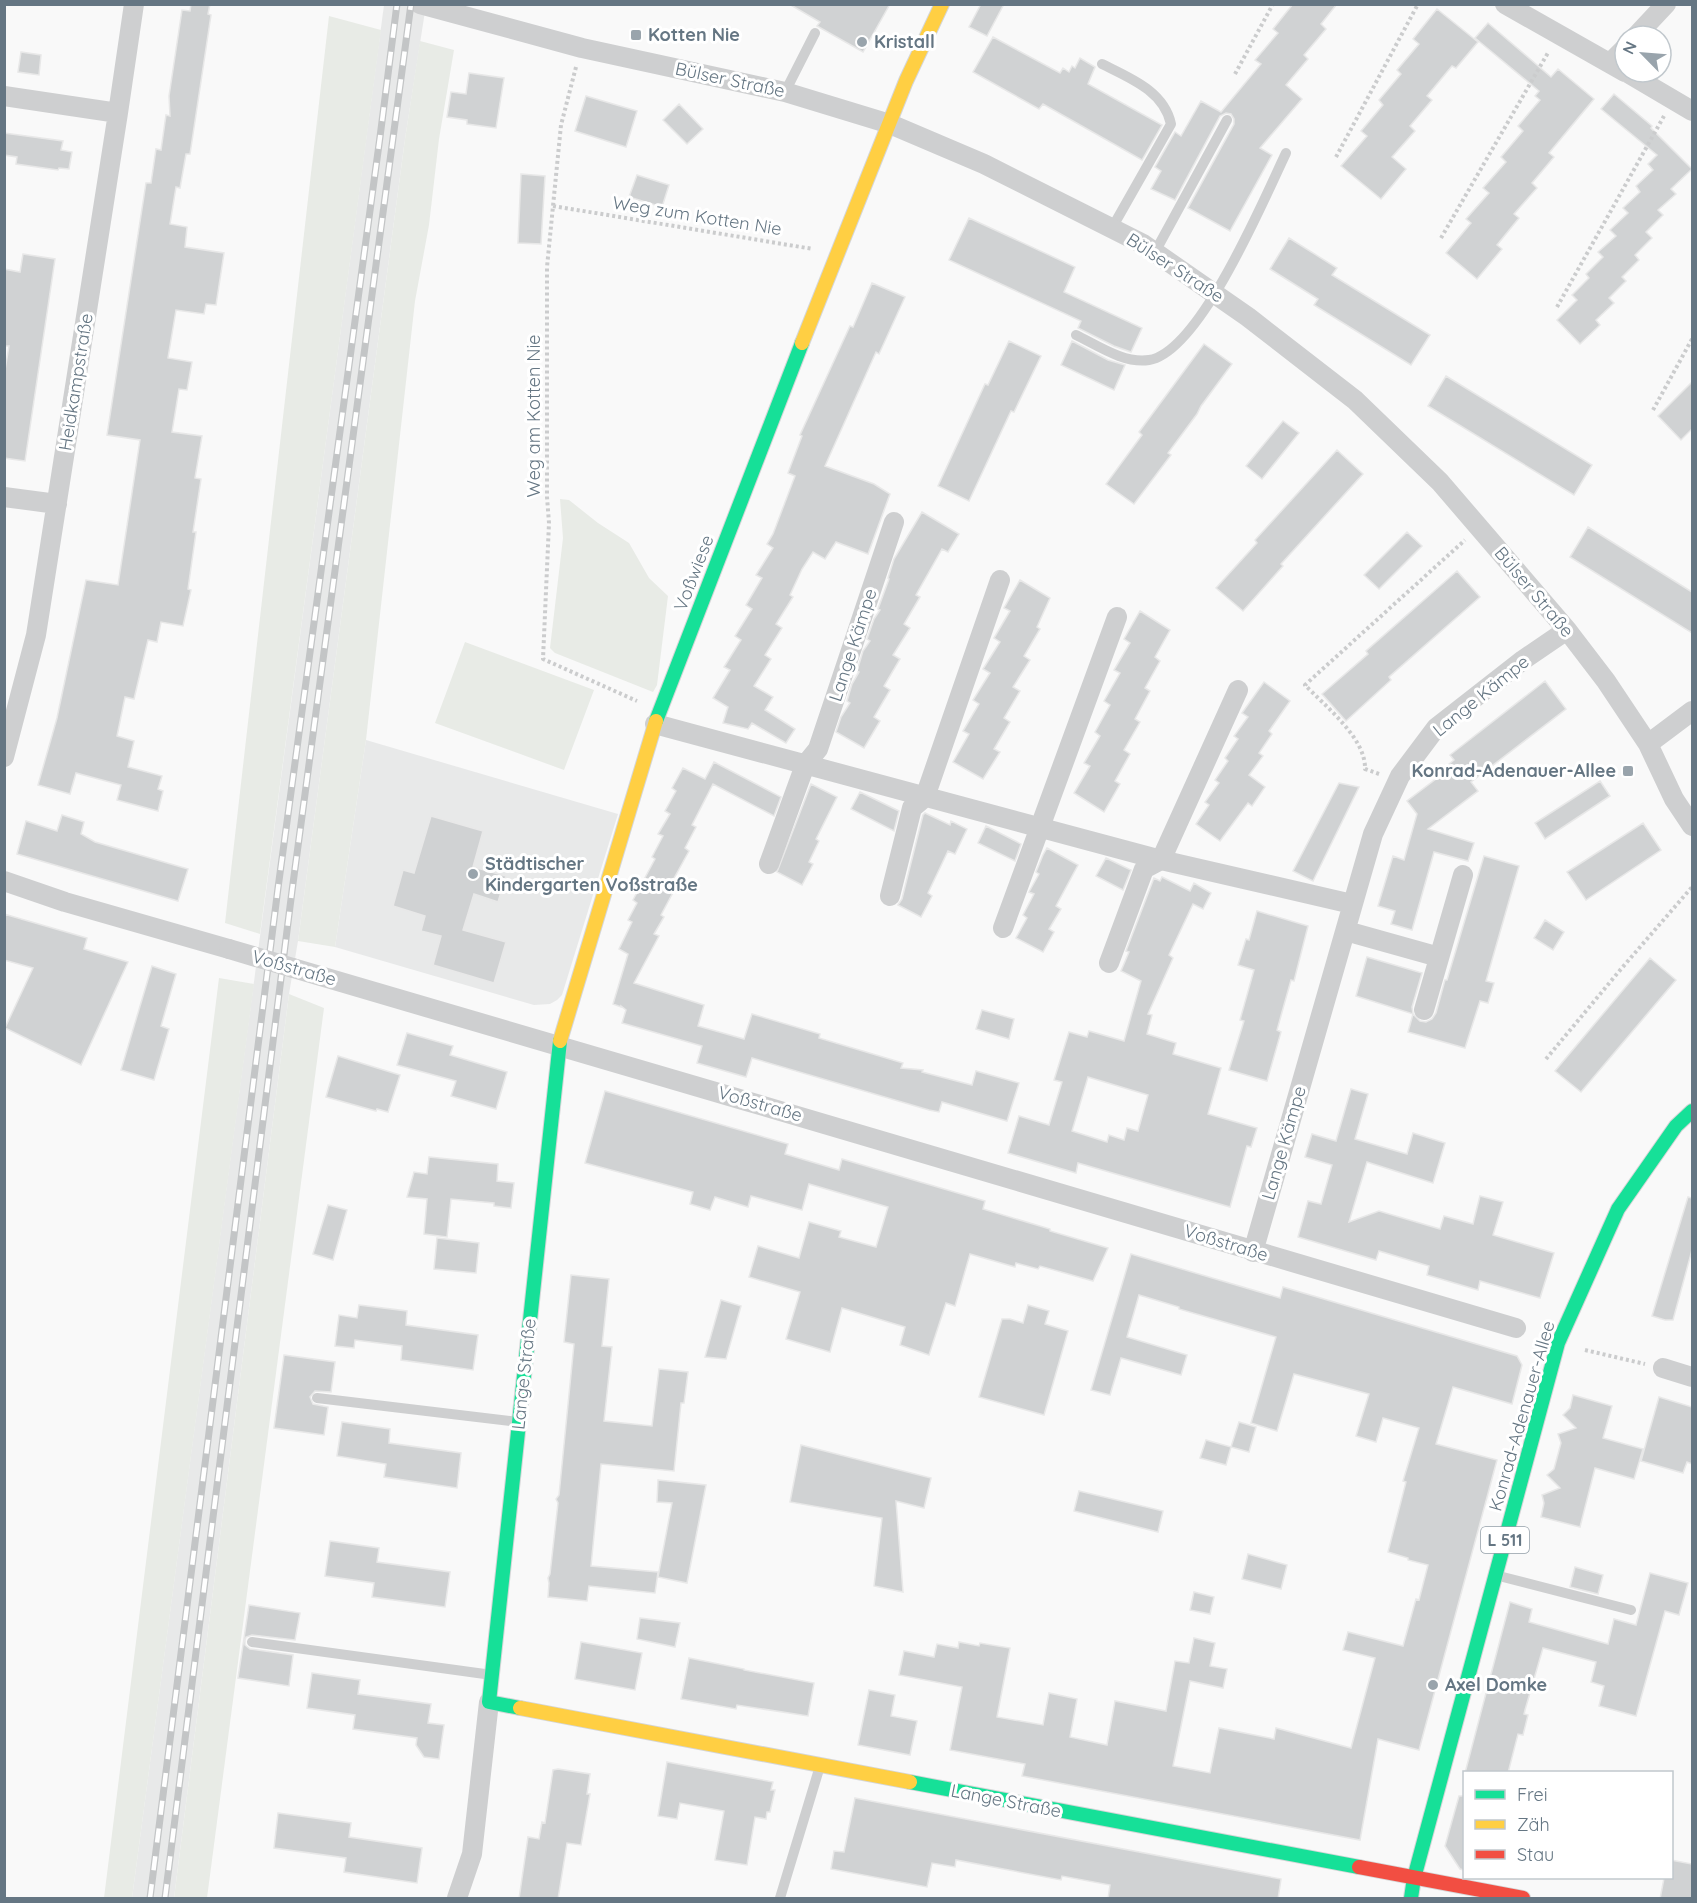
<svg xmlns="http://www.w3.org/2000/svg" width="1697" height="1903" font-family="Quicksand,sans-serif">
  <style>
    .built { fill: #e8e9e9 }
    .green { fill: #e8ebe6 }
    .building { fill: #d0d2d3; stroke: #e8e8e8; stroke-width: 1.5; fill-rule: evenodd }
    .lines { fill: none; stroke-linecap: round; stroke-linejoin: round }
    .fast-casing { stroke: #d5d6d7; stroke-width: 16 }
    .slow-casing { stroke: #d5d6d7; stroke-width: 16 }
    .jam-casing { stroke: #d5d6d7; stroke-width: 16 }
    .path { stroke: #cbcccd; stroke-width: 4; stroke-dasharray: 3 3; stroke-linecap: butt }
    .lane { stroke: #cecfd0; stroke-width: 10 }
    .street { stroke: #cecfd0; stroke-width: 20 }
    .fast { stroke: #16e098; stroke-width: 14 }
    .slow { stroke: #ffcf43; stroke-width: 14 }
    .jam { stroke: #f24e42; stroke-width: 14 }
    .rail-casing { stroke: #c3c5c6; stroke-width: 7 }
    .rail { stroke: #fff; stroke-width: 4.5; stroke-dasharray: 14; stroke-linecap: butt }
    .street-bridge { stroke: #cecfd0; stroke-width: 20 }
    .poi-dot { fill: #99a4ac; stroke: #fff; stroke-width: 2 }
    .labels { text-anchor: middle; stroke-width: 6; stroke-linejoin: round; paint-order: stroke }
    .shield { fill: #fff; stroke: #939fa8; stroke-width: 1.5 }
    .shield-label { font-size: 16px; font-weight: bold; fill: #657683 }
    .poi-label { font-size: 18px; font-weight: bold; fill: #657683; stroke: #fff; text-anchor: start }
    .street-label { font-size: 18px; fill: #657683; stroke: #fff }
  </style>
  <rect width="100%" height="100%" fill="#f9f9f9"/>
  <!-- built -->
  <path class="built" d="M384 5H426L405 139 298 941 289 994 174 1898H132Z
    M366 740 618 814 562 995 557 1000 550 1004 534 1005 335 947Z"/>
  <!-- green -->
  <path class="green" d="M329 16 381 30 260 934 225 923Z
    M420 41 454 50 439 139 429 225 415 301 366 740 335 947 298 941 405 139Z
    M560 499 569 500 598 523 629 543 649 578 668 596 657 685 653 692 555 653 550 648 563 538Z
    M465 642 594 690 564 770 435 723Z
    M219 978 254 984 132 1898H104Z
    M289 994 324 1008 207 1898H174Z"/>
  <!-- building -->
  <path class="building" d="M191 4H210L208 14 211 15 190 154H186L180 188 176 187 170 224 187 227 185 247 224 253 216 305 206 304 204 314 176 310 168 358 192 362 187 390 179 389 172 432 202 436 195 478 201 479 193 532H196L188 589 191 590 183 626 161 622 157 642 148 640 134 699 125 697 117 736 134 741 128 767 162 776 158 789 163 791 158 811 117 800 121 785 76 773 70 794 38 785 57 718 86 580 118 585 140 440 107 435 146 183H151L156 149 161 150 166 115 170 116 169 96 182 10 190 11Z
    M789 4H890L863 52 817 26 820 22Z
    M981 4H1004L987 36 969 27Z
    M1293 4H1337L1321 24 1326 29 1304 55 1308 59 1286 85 1302 99 1260 148 1272 155 1230 231 1188 208 1234 124V119L1231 114 1226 113 1220 116 1175 200 1151 189 1161 171 1155 167 1175 132 1181 136 1201 101 1221 112 1261 64 1255 60 1278 33 1273 29Z
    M1437 9 1478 42 1456 68 1452 66 1427 96 1432 100 1410 126 1415 131 1392 157 1406 169 1381 199 1341 166 1367 136 1361 131 1383 105 1379 100 1401 74 1397 70 1419 44 1413 39Z
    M1488 23 1551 77 1558 69 1594 99 1549 153 1554 157 1532 183 1537 188 1514 214 1519 218 1497 245 1502 249 1477 279 1446 253 1471 223 1466 219 1489 193 1483 188 1506 162 1501 157 1523 131 1518 126 1540 100 1535 96 1539 91 1475 38Z
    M993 37 1060 73 1063 68 1069 72 1072 66 1075 68 1080 58 1095 67 1088 84 1162 125 1142 160 1043 104 1039 109 973 72Z
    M21 52 41 55 39 75 18 72Z
    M469 73 504 78 496 128 467 124V120L447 117 451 92 466 94Z
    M1614 94 1652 126 1651 128 1692 169 1671 189 1676 194 1658 210 1663 215 1646 232 1652 238 1635 255 1639 260 1622 277 1626 281 1609 298 1614 303 1596 320 1600 325 1580 344 1557 320 1577 300 1572 295 1589 278 1586 274 1603 257 1598 252 1616 236 1610 230 1628 213 1623 208 1640 192 1636 186 1653 170 1648 164 1657 155 1601 109Z
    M586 96 637 111 626 147 575 131Z
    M679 104 703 129 687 144 663 120Z
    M4 133 63 141 61 150 72 152 69 169 59 168 58 170 16 164 17 157 4 155Z
    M521 174 545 176 541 244 518 243Z
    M637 175 669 185 662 207 629 197Z
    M969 218 1075 267 1064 292 1142 328 1131 352 1114 346 1078 328 1081 321 949 260Z
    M1289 238 1337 268 1332 275 1430 335 1411 365 1314 305 1318 299 1270 269Z
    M23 254 55 259 25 461 4 458V376L9 346H4V269L20 272Z
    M872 283 905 297 879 354 876 352 825 466 874 484 890 494 868 554 836 542 825 559 813 552 802 569 790 595 793 597 776 624 782 628 765 655 771 659 754 686 773 697 765 710 795 729 786 743 752 723 748 729 723 723 728 707 713 698 730 670 724 667 741 640 735 636 752 609 746 605 762 578 756 575 773 548 767 544 773 534 795 476 788 473 802 436 800 435 850 326 853 327Z
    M1009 341 1041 356 1014 412 1011 411 969 501 938 486 985 384 988 385Z
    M1072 341 1108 360 1125 365 1114 390 1061 365Z
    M1204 344 1232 364 1201 406 1197 414 1168 453 1171 455 1134 504 1106 484 1142 435 1139 432Z
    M1446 376 1592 465 1574 495 1428 406Z
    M1692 382V429L1681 440 1658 416Z
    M1283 421 1299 433 1262 479 1246 466Z
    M1337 450 1363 474 1281 564 1283 566 1243 611 1216 588 1257 543 1255 540Z
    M922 512 959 534 948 552 942 549 916 595 920 597 904 624 910 628 893 655 900 659 884 686 890 690 874 717 880 721 864 748 836 732 841 717 850 703 847 701 852 684 859 672 857 671 863 651 870 641 867 639 874 619 880 610 878 609 889 579 888 578 894 559Z
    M1588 527 1692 592V633L1570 557Z
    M1407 532 1422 546 1379 589 1364 575Z
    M1457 571 1480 597 1389 677 1391 680 1346 721 1322 694 1368 654 1366 651Z
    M1020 580 1050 598 1037 627 1040 629 1024 656 1030 660 1013 687 1020 691 1004 718 1010 722 994 749 1000 752 983 779 953 762 969 734 963 731 979 704 973 700 990 673 983 669 1000 642 994 638 1010 611 1004 608Z
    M1140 611 1170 630 1155 657 1160 661 1145 688 1150 691 1135 719 1140 722 1124 750 1130 754 1115 781 1120 784 1104 812 1074 793 1090 766 1084 763 1100 736 1095 732 1110 705 1104 701 1120 673 1114 670 1130 643 1124 639Z
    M1545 681 1566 709 1471 782 1478 791 1428 829 1474 843 1468 861 1434 852 1412 930 1391 924 1395 911 1378 906 1393 856 1404 860 1417 814 1407 801 1445 772 1443 769 1454 760 1450 755Z
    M1264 682 1290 701 1269 731 1272 734 1259 753 1263 756 1249 775 1265 787 1252 806 1248 803 1220 841 1196 824 1209 805 1205 802 1219 783 1215 780 1228 761 1225 758 1238 739 1234 736 1248 717 1242 713Z
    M714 762 781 797 774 816 713 784 692 825 696 827 685 848 689 851 672 882 677 885 661 915 664 917 654 934 659 936 634 983 704 1005 698 1026 744 1039 752 1014 820 1034 819 1038 903 1063 901 1068 923 1070 922 1072 972 1085 976 1071 1019 1083 1007 1121 942 1102 939 1112 929 1110 752 1058 746 1077 697 1063 702 1046 622 1023 626 1010 621 1006V1007L613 1004 628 954 619 949 632 922 628 920 637 903 633 900 655 859 652 857 663 836 658 834 670 814 665 811 676 791 672 788 683 768 705 779Z
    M1600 781 1610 796 1545 839 1535 823Z
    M1339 783 1359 787 1313 881 1293 871Z
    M811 784 837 797 816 839 819 841 809 862 813 864 802 885 777 872Z
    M860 792 899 811 894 831 851 809Z
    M925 813 950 825 951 821 967 829 955 854 948 851 928 893 932 896 921 917 898 905 902 899 923 815Z
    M62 815 84 822 81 834 95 842 188 869 178 901 17 854 26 821 57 831Z
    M431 816 483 831 473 867 506 876 498 902 474 894 463 930 506 942 494 983 433 965 441 936 421 931 425 916 393 906 403 870 414 873Z
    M1643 823 1661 850 1586 900 1567 872Z
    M986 826 1021 844 1015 861 978 843Z
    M1047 848 1078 865 1056 906 1061 909 1049 929 1054 932 1043 952 1016 938 1027 918 1023 915 1034 894 1029 892 1039 874 1036 872 1043 855Z
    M1484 856 1519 866 1486 981 1494 983 1488 1003 1480 1001 1465 1048 1408 1032 1413 1014 1420 1021 1426 1022 1432 1019 1436 1013 1445 980H1447Z
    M1106 858 1131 870 1123 890 1096 876Z
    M1162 877 1190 891 1194 883 1211 893 1203 909 1193 904 1169 955 1173 958 1148 1014 1152 1015 1147 1034 1176 1043 1173 1054 1221 1068 1208 1114 1257 1128 1251 1147 1247 1146 1230 1207 1078 1163 1076 1173 1008 1153 1019 1116 1049 1125 1062 1082 1054 1080 1069 1032 1087 1037 1089 1031 1124 1041 1141 981 1121 971 1129 952 1126 951 1154 878 1160 881ZM1088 1077 1148 1095 1138 1131 1127 1128 1124 1140 1109 1135 1107 1142 1072 1131Z
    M1257 911 1308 926 1294 981 1291 980 1277 1030 1281 1032 1267 1081 1229 1070 1244 1021 1240 1020 1254 970 1238 965 1246 939 1249 940Z
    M4 914 87 938 84 949 128 962 81 1065 5 1028 33 968 4 960Z
    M1545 920 1564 932 1553 950 1534 938Z
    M1367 957 1422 973 1412 1007 1413 1014 1356 996Z
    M1650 958 1676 980 1581 1092 1555 1071Z
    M152 966 176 974 161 1026 169 1029 154 1080 121 1070Z
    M982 1010 1014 1019 1009 1039 976 1029Z
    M407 1033 453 1046 450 1055 507 1072 496 1109 451 1096 456 1081 397 1065Z
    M338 1056 400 1075 388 1112 377 1109 376 1111 326 1097Z
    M1351 1089 1368 1094 1355 1139 1407 1154 1413 1133 1445 1143 1433 1183 1367 1162 1349 1222 1379 1211 1440 1229 1444 1216 1473 1224 1480 1196 1503 1202 1493 1235 1554 1253 1540 1298 1480 1281 1478 1290 1427 1275 1429 1266 1379 1251 1376 1260 1298 1237 1308 1201 1321 1204 1332 1165 1305 1157 1312 1134 1336 1141Z
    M605 1091 788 1144 785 1154 839 1170 842 1159 985 1201 983 1209 1050 1229V1231L1108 1248 1093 1281 1040 1266 1038 1269 1016 1263 1015 1267 970 1254 955 1306 946 1303 929 1355 900 1345 905 1327 842 1308 830 1352 786 1339 800 1292 749 1277 758 1246 799 1258 809 1222 841 1231 839 1237 876 1247 888 1207 809 1184 802 1210 751 1196 748 1207 715 1197 710 1210 690 1204 693 1192 585 1163Z
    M429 1157 498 1164 497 1181 514 1183 511 1208 494 1206V1203L451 1199 447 1237 424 1234 427 1199 407 1197 414 1172 427 1174Z
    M1688 1197 1692 1198V1250L1673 1320H1665L1652 1316Z
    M328 1205 347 1210 333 1260 313 1254Z
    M437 1238 479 1243 476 1273 434 1269Z
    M1131 1254 1280 1298 1283 1287 1517 1356 1522 1365 1512 1404 1453 1387 1436 1444 1497 1460 1419 1750 1378 1739 1360 1840 1022 1776 1025 1764 950 1750 962 1687 899 1675 904 1651 934 1657 937 1644 958 1648 959 1642 979 1646 980 1643 1010 1648 997 1717 1043 1725 1049 1693 1077 1699 1070 1737 1107 1745 1115 1701 1166 1711 1175 1661 1189 1663 1194 1638 1215 1643 1210 1666 1227 1669 1223 1688 1190 1681 1173 1766 1210 1773 1219 1728 1274 1739 1276 1728 1351 1748 1375 1658 1343 1650 1348 1632 1403 1646 1416 1599 1419 1600 1428 1565 1408 1560V1558L1388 1552 1406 1482 1403 1481 1419 1428 1383 1418 1376 1442 1356 1436 1369 1394 1294 1374 1277 1431 1251 1423 1276 1337 1179 1309V1307L1139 1295 1127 1337 1187 1355 1181 1375 1121 1358 1110 1395 1091 1390Z
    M571 1275 609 1279 602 1346 612 1347 604 1421 652 1426 659 1369 688 1372 684 1403H681L674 1471 601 1464 591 1566 658 1572 655 1593 589 1586 587 1601 548 1597 549 1583 548 1578 550 1574 558 1503 556 1499 559 1495 574 1344 564 1342Z
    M721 1300 741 1306 726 1359 705 1357Z
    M359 1305 407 1311 406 1325 478 1335 473 1370 401 1360 402 1346 355 1340 354 1348 335 1346 339 1315 357 1318Z
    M1028 1305 1049 1311 1045 1324 1068 1331 1044 1415 979 1397 1002 1319H1010L1023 1323Z
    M284 1355 335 1362 331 1392 315 1391 310 1397 313 1404 328 1407 324 1435 274 1428Z
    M1573 1395 1612 1406 1603 1438 1643 1449 1634 1479 1595 1468 1580 1527 1541 1517 1544 1503 1542 1495 1560 1488 1547 1475 1554 1469 1561 1443 1558 1434 1576 1428 1563 1415 1570 1408Z
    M1659 1397 1692 1407V1464L1687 1462 1683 1473 1641 1461Z
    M342 1422 390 1429 389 1443 461 1453 457 1488 384 1477 386 1464 337 1456Z
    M1239 1422 1256 1427 1249 1452 1231 1447Z
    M1206 1440 1231 1447 1226 1465 1200 1458Z
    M801 1445 931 1478 924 1508 896 1501 903 1592 874 1586 882 1518 790 1502Z
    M658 1480 706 1485 687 1583 658 1577 672 1503 657 1502Z
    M1079 1491 1163 1511 1158 1532 1074 1511Z
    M330 1541 379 1548 377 1562 450 1572 445 1607 372 1597 374 1583 325 1576Z
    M1248 1554 1287 1565 1281 1589 1242 1579Z
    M1575 1567 1603 1575 1598 1594 1570 1587Z
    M1650 1573 1688 1583 1679 1615 1665 1611 1636 1716 1599 1706 1604 1686 1591 1682 1596 1662 1543 1648 1525 1710 1524 1714 1528 1715 1523 1735 1518 1734 1508 1773H1465L1510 1602 1532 1609 1529 1622 1608 1644 1614 1619 1636 1625Z
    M1194 1592 1214 1597 1210 1614 1190 1610Z
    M249 1605 300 1613 295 1640 252 1635 246 1637 245 1640V1645L250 1649 293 1655 289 1686 238 1678Z
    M640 1618 680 1623 675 1647 637 1639Z
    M581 1642 642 1653 635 1690 575 1679Z
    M689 1658 744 1669V1670L814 1683 808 1716 737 1705 736 1709 681 1699Z
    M312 1673 360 1680 358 1694 431 1704 428 1723 444 1725 439 1759 424 1757 416 1745 417 1738 353 1729 355 1715 307 1708Z
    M869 1690 895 1695 891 1716 917 1721 910 1755 858 1745Z
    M667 1762 773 1782 771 1790H775L770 1812H767L766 1819 755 1817 747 1865 715 1860 724 1811 680 1803 677 1819 658 1816Z
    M558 1769 590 1774 587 1794H590L581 1845 567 1843 558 1899H519L528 1837 539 1839 542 1822 545 1823 553 1770Z
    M1459 1796H1464V1870L1460 1869 1445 1846Z
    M855 1798 1281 1879 1278 1899H1108L1110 1885 1062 1876 1061 1880 956 1860 955 1867 932 1863 927 1887 831 1869 834 1851 844 1852Z
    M278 1813 351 1823 349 1837 422 1848 417 1883 344 1872 346 1858 274 1848Z
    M1671 1860 1692 1864V1899H1660L1664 1878H1671Z"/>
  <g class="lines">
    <!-- fast casing -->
    <g class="fast-casing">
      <path id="fast" d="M656 721 802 343
        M520 1708 489 1702 560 1041
        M910 1782 1359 1867
        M1411 1898 1414 1878 1558 1343 1618 1209 1676 1126 1692 1111"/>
    </g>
    <!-- slow casing -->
    <g class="slow-casing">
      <path id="slow" d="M802 343 906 81 942 4
        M560 1041 656 721
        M520 1708 910 1782"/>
    </g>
    <!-- jam casing -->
    <g class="jam-casing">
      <path id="jam" d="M1359 1867 1523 1898"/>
    </g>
    <!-- path -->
    <path class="path" d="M576 67 561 125 547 267V497L549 523 543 659 637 701
      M1235 74 1273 4
      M1336 157 1418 4
      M553 206 813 249
      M1441 238 1549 51
      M1557 307 1664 116
      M1653 410 1692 339
      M1379 774 1365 769C1366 738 1325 706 1305 685L1465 540
      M1546 1059 1621 969 1692 887
      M1585 1350 1645 1364"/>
    <!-- lane -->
    <path class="lane" d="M1102 64C1130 78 1164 91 1171 124L1112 228
      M785 92 815 33
      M1155 252 1227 120
      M1076 335C1097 345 1124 364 1149 360 1200 352 1264 199 1286 153
      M317 1398 519 1422
      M1499 1576 1631 1610
      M252 1642 492 1675
      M780 1898 820 1766"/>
    <!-- street -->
    <path class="street" d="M420 4 582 48 785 92 890 124 984 164 1143 244 1248 317 1355 400 1440 482 1567 630 1606 681 1648 744 1674 799 1692 826
      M1505 4 1625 72
      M1636 36 1666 4
      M1610 63 1625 48
      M1626 72 1692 111
      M4 96 118 113
      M4 497 57 504
      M655 724 1161 860 1352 904
      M1648 744 1692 711
      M4 757 36 635 118 113 134 4
      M769 864 805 765 818 749 894 522
      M4 881 65 902 229 949
      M890 896 912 808 925 797 1000 580
      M1003 928 1117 617
      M1346 931 1439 957
      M1109 963 1144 869 1161 860 1238 690
      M293 968C701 1087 1108 1208 1516 1328
      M1424 1010 1463 875
      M1253 1252 1373 834 1400 776 1436 728 1523 660 1567 630
      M1663 1368 1692 1377
      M457 1898 472 1854 489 1702"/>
    <!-- fast -->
    <use href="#fast" class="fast"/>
    <!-- slow -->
    <use href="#slow" class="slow"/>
    <!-- jam -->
    <use href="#jam" class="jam"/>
    <!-- rail casing -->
    <g class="rail-casing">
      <path id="rail" d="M150 1898 278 888 380 137 397 4
        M165 1898 292 891 411 4"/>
    </g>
    <!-- rail -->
    <use href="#rail" class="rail"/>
    <!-- street-bridge -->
    <path class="street-bridge" d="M229 949 293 968"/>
  </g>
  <!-- markers -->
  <g class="poi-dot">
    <rect x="630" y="29" width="12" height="12" rx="3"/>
    <circle cx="862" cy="42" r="6"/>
    <rect x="1622" y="765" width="12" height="12" rx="3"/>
    <circle cx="473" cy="874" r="6"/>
    <circle cx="1433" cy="1685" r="6"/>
  </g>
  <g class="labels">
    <!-- shield labels -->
    <rect class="shield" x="1481" y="1527" width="48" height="26" rx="4.5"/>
    <g class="shield-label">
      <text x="1505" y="1546">L 511</text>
    </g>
    <!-- poi labels -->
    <g class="poi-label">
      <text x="648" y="41">Kotten Nie</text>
      <text x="874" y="48">Kristall</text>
      <text x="1616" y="777" text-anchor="end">Konrad-Adenauer-Allee</text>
      <text x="485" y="870">Städtischer<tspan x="485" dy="21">Kindergarten Voßstraße</tspan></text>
      <text x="1445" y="1691">Axel Domke</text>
    </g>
    <!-- street labels -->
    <g class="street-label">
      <text transform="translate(730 80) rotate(12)" y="6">Bülser Straße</text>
      <text transform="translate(697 216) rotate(9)" y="6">Weg zum Kotten Nie</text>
      <text transform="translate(1175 268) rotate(33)" y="6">Bülser Straße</text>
      <text transform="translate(76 382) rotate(-81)" y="6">Heidkampstraße</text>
      <text transform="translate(534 416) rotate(-90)" y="6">Weg am Kotten Nie</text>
      <text transform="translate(694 573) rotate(-69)" y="6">Voßwiese</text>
      <text transform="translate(1534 592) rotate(50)" y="6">Bülser Straße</text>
      <text transform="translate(853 645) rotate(-72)" y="6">Lange Kämpe</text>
      <text transform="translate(1481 696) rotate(-39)" y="6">Lange Kämpe</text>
      <text transform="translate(294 968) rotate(16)" y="6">Voßstraße</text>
      <text transform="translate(760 1104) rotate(16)" y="6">Voßstraße</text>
      <text transform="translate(1284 1143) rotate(-74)" y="6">Lange Kämpe</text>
      <text transform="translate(1226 1243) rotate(17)" y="6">Voßstraße</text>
      <text transform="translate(524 1374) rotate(-84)" y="6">Lange Straße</text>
      <text transform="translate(1522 1416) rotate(-74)" y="6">Konrad-Adenauer-Allee</text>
      <text transform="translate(1006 1801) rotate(11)" y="6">Lange Straße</text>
    </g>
  </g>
  <!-- border -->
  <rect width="1697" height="1903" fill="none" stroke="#657683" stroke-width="12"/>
  <!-- legend -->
  <rect x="1463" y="1771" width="210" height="108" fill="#ffffff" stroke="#c1c8cd" stroke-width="1.5"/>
  <rect x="1475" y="1790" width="30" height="9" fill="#16e098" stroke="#c1c8cd" stroke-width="1.5"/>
  <text x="1517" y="1801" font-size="18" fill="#657683">Frei</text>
  <rect x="1475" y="1820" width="30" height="9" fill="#ffcf43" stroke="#c1c8cd" stroke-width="1.5"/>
  <text x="1517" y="1831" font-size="18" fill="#657683">Zäh</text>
  <rect x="1475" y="1850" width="30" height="9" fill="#f24e42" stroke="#c1c8cd" stroke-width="1.5"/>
  <text x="1517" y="1861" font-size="18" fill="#657683">Stau</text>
  <!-- north arrow -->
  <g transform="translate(1643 54) rotate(295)"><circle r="28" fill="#ffffff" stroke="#c1c8cd" stroke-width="1.5"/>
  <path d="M0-4.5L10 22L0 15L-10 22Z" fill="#99a4ac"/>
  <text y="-9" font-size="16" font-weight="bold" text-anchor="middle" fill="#657683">N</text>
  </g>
</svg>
